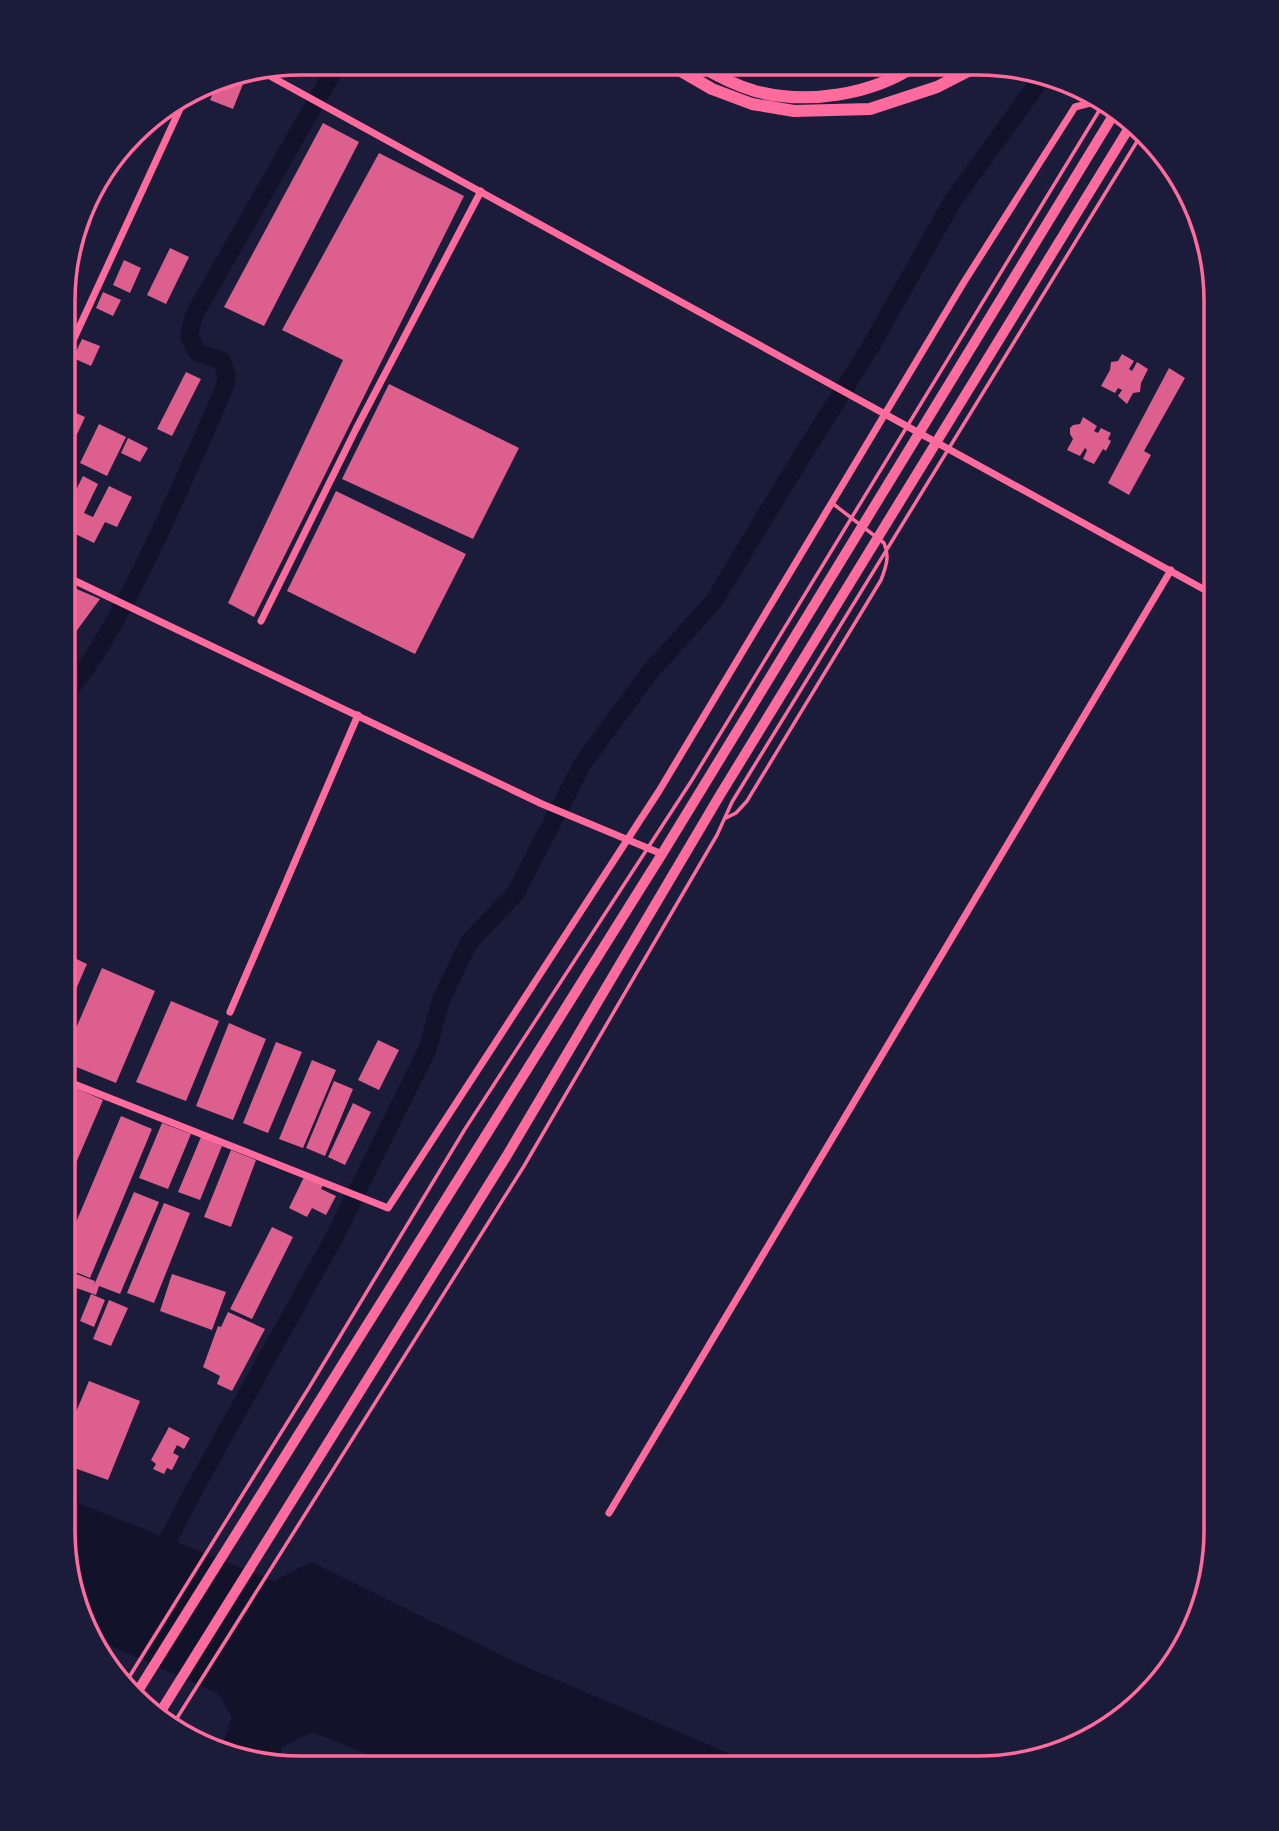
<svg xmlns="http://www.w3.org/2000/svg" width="1279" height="1831" font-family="'Sofia Sans Condensed',sans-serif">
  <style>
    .water { fill: #12122b }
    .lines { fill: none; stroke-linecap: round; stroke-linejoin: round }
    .canal { stroke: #12122b; stroke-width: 18 }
    .building { fill: #dd5f8e }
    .service { stroke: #ff6b9d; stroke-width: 3.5 }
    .minor { stroke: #ff6b9d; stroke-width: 7 }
    .primary { stroke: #ff6b9d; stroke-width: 10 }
    .motorway { stroke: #ff6b9d; stroke-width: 12 }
    .rim { fill: none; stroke: #ff6b9d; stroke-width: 3.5 }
  </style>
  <rect width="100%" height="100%" fill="#1b1b3a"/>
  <!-- water -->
  <path class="water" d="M63 1497 274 1581 311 1562 517 1663 761 1767 397 1766 312 1732 282 1747 279 1766H270L222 1746 232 1717 219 1694 87 1635 63 1530Z"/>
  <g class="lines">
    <!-- canal -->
    <path class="canal" d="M64 696C93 663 113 625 133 587 166 523 194 457 223 391L227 377 222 361 197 352 189 336 194 315 338 63
      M168 1540 195 1488 335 1236 428 1048 441 1000 469 942 515 894 583 763 650 672 714 601 789 477 871 346 952 202 1036 86"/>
  </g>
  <!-- building -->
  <path class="building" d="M233 74 245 79 233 109 210 100 220 78Z
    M323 123 359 142 264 326 224 307Z
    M379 153 464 196 254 617 228 603 343 360 282 330Z
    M111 162 81 228 79 227 95 182Z
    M170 248 189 257 166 304 147 295Z
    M124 260 141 268 130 293 113 285Z
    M103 292 121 300 113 316 96 308Z
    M82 339 100 346 91 366 73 358Z
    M1122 354 1134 361 1129 369 1132 371 1137 362 1148 369 1141 383 1140 392 1133 393 1127 404 1118 396 1122 390 1118 388 1115 393 1101 386 1110 370 1111 362 1118 361Z
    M1169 368 1185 378 1144 451 1151 455 1129 495 1108 483Z
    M186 372 201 379 172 436 157 429Z
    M389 384 519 448 473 539 342 479Z
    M65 408 85 417 65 460Z
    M1083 417 1097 426 1094 431 1098 433 1101 428 1111 433 1108 439 1111 441 1106 451 1103 449 1094 464 1083 459 1087 450 1085 448 1080 456 1067 450 1073 439 1070 434V428L1073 425 1080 424Z
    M99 424 126 437 107 476 80 463Z
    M128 438 148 448 140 462 121 453Z
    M83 476 98 484 84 513 93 517 109 486 132 497 117 527 105 522 94 543 65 529V512Z
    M336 491 466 554 415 654 287 591Z
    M65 584 100 599 64 648V631Z
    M64 953 87 964 64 1017Z
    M102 968 155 991 116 1083 64 1062V1056Z
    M171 1001 219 1021 186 1101 136 1082Z
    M229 1023 266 1039 233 1120 196 1106Z
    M378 1040 399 1050 379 1090 358 1080Z
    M276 1042 302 1052 268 1133 243 1123Z
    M312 1060 336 1070 303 1148 279 1139Z
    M334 1081 353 1089 325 1156 306 1148Z
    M64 1083 103 1100 73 1170 64 1166Z
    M353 1103 371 1112 345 1165 328 1157Z
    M121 1116 152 1129 90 1278 63 1267V1253Z
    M162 1123 191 1134 168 1189 139 1178Z
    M201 1137 222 1146 200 1200 178 1192Z
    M231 1150 256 1160 231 1227 204 1217Z
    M304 1177 323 1185 321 1189 336 1196 326 1215 312 1208 307 1217 289 1208Z
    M134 1192 159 1202 120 1294 99 1286 96 1295 71 1286 63 1300V1269L95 1281 94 1285Z
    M164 1203 190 1213 154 1303 127 1293Z
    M272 1227 293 1237 252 1319 230 1309Z
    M172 1274 226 1292 212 1330 160 1311Z
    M91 1294 105 1300 94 1327 80 1321Z
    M109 1300 128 1308 111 1346 93 1339Z
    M228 1312 265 1329 232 1391 217 1384 220 1376 203 1367 218 1326 221 1327Z
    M63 1373 74 1377 63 1401Z
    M89 1381 140 1401 108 1480 63 1464V1443Z
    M169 1427 190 1438 184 1449 177 1445 173 1453 179 1456 172 1470 167 1468 164 1474 153 1469 156 1464 151 1460Z"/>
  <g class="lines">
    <!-- service -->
    <path class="service" d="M726 818 736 813 747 801 881 580C886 567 890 556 884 543L832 503
      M126 1682 310 1386 465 1129 692 780 1102 106
      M172 1726 524 1166 717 835 732 802 1141 135"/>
    <!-- minor -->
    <path class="minor" d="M259 70 1216 596
      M65 358 185 98
      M65 576 542 804 662 854
      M261 621 356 429 481 191
      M230 1012 358 715
      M64 1080 388 1208 659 791 964 282 1075 107 1090 103 1109 107
      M609 1513 1171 570"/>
    <!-- primary -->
    <path class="primary" d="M136 1694 662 854 1117 109
      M156 1719 506 1157 720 795 1132 123"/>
    <!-- motorway -->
    <path class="motorway" d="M669 64 712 89 752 104 794 111 870 109 937 87 980 65
      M697 64C715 75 735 85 755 91 807 105 872 95 916 65"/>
  </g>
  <!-- crop -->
  <path d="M0 0H1279V1831H0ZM301 75H978A226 226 0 0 1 1204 301V1530A226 226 0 0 1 978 1756H301A226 226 0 0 1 75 1530V301A226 226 0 0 1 301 75Z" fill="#1b1b3a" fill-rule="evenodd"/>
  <path class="rim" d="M301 75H978A226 226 0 0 1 1204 301V1530A226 226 0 0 1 978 1756H301A226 226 0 0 1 75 1530V301A226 226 0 0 1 301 75Z"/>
</svg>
